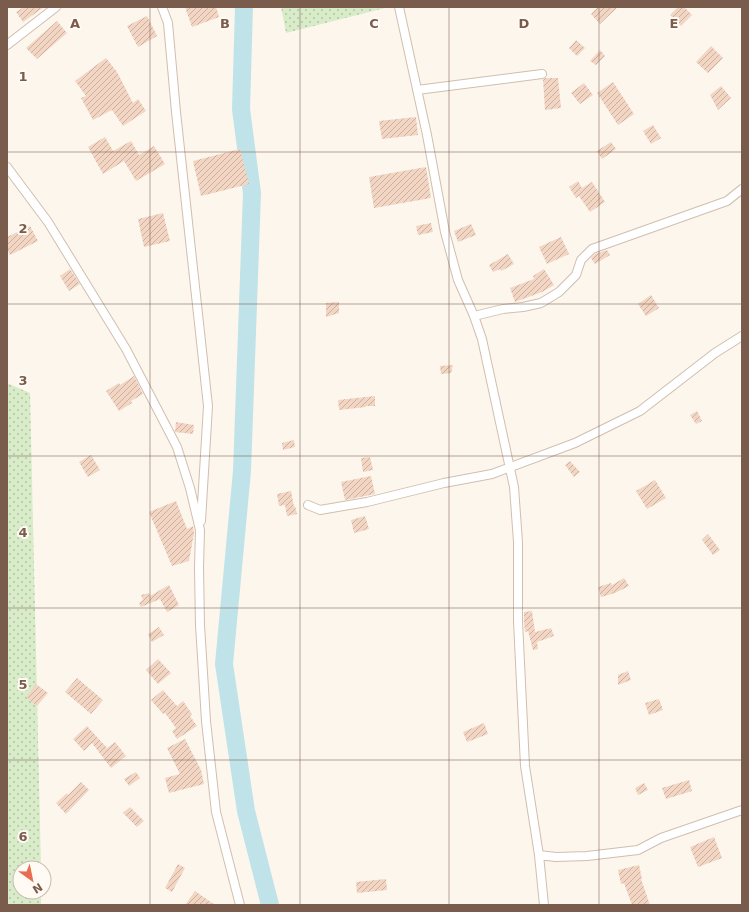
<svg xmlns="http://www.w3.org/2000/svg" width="749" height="912" font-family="'DejaVu Sans',sans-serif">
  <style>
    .green { fill: url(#green-dots) }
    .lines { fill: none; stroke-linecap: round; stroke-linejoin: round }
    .river { stroke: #bfe3e8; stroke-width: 18 }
    .building { fill: url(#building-hatch) }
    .street-casing { stroke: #d1beb0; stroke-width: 10 }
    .street { stroke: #fff; stroke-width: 8 }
    .grid { fill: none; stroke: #7a5c4d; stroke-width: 1; stroke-opacity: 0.55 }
    .grid-label { font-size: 13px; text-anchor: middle; font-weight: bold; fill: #7a5c4d; stroke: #fffaf3; stroke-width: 4; stroke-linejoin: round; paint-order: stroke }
  </style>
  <defs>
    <pattern id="green-dots" width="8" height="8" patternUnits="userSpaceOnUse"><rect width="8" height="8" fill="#d8ecc9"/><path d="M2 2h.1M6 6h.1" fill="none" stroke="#b4c2a5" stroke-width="1.8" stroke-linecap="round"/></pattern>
    <pattern id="building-hatch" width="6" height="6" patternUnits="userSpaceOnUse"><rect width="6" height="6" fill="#f3d5c3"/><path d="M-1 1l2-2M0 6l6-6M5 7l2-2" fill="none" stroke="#cab0a1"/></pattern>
  </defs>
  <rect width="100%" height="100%" fill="#fdf6ec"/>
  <!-- green -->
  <path class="green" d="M281 7H389L286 33Z
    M7 383 30 393 41 868H20V892H41V905H7Z"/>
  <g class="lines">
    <!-- river -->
    <path class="river" d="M244 7 241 109 252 193 242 471 224 664 246 811 270 905"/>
  </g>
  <!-- building -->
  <path class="building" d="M24 7H44L23 22 16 12Z
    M185 7H216L219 17 192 27Z
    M598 7H618L600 24 591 14Z
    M678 7H684L692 15 681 26 670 15Z
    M147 16 157 36 138 47 127 26Z
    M57 21 67 33 37 59 26 48Z
    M576 40 585 48 577 56 569 48Z
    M711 46 723 58 708 73 696 62Z
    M600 50 605 56 596 65 590 61Z
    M106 58 117 72 133 103 138 99 146 111 123 126 112 110 93 120 81 98 86 96 75 81Z
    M546 78H558L561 108 545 110 543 79Z
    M613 82 634 114 618 125 597 93Z
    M584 83 593 95 580 104 571 93Z
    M721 86 731 98 718 110 710 95Z
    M416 117 418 135 382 139 379 121Z
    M653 125 661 138 651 144 643 131Z
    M105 137 113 151 131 141 139 155 154 146 165 164 136 181 124 161 103 174 88 147Z
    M611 142 616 149 602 159 597 151Z
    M240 149 249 184 201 196 193 161Z
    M426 167 431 198 374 208 369 177Z
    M578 181 582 188 592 182 605 202 590 212 579 196 576 198 569 187Z
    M163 213 170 241 144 247 138 219Z
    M431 223 433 232 418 235 416 226Z
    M471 224 476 235 458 242 454 231Z
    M30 226 38 241 10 255 7 249V237Z
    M561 237 569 254 547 264 539 247Z
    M607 250 610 255 595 264 591 258 595 254Z
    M508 254 514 264 501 271 500 269 493 272 489 265Z
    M70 269 80 284 69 291 60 276Z
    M544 269 554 285 542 292 515 302 510 288 534 279 533 276Z
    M651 295 659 308 646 316 638 304Z
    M339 302V313L326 317V303Z
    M453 365 451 373 441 374 440 366Z
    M134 376 143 394 131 401 132 403 119 411 106 391 119 383 120 385Z
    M375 396V406H366V407L339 410 338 400Z
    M697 411 702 421 696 424 690 415Z
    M176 422 194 425 193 434 175 432Z
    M294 440 295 447 283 450 282 443Z
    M91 455 100 470 88 477 79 462Z
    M370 457 373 470 363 472 361 458Z
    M570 461 580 472 574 477 565 465Z
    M371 476 375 494 345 500 341 482Z
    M655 480 666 498 647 509 636 491Z
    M291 491 294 507 295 506 297 514 287 516 285 505 279 506 277 494Z
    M176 501 187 529 193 526 194 533 189 561 172 566 149 512Z
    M365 516 369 529 354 533 351 520Z
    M708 534 720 550 713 555 702 540Z
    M624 578 629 586 615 593 601 597 598 587 611 583 612 585Z
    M169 585 179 605 167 612 160 599 141 607 139 603 143 600 141 595 149 593 150 596Z
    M532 611 535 632 551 628 554 636 537 642 538 649 533 650 528 631 525 632 524 621V612Z
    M159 627 164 635 152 642 148 634Z
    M158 659 171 673 158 684 146 670Z
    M628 671 631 680 618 685V675Z
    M77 678 103 700 91 714 65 692Z
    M36 684 48 693 37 706 26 697Z
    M163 690 177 706 183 701 192 714 190 716 197 726 177 739 172 731 176 728 165 713 163 714 151 700Z
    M659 699 663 710 649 715 645 703Z
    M484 723 488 734 467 742 463 732Z
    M87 726 107 748 115 742 126 756 111 768 92 743 84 751 73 739Z
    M185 739 201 770 204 784 169 793 165 778 180 774 167 748Z
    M136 772 140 778 129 786 124 779Z
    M689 780 692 791 666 799 662 788Z
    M81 782 89 790 66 814 56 803 67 793 68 795Z
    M644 783 648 790 638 795 635 788Z
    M130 807 144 821 137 827 123 813Z
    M714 837 722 858 698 867 690 847Z
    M178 864 185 868 172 892 165 888Z
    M639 865 642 879H641L650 905H632L624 883 621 884 618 870Z
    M386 879 387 890 357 893 356 882Z
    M195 891 215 905H185Z"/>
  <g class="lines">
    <!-- street casing -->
    <g class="street-casing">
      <path id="street" d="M162 7 168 23 176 112 208 406 201 521
        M399 7 427 135 445 232 458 280 474 316 482 339 514 487 518 542V621L525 766 539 855 544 905
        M7 45 56 7
        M417 90 542 74
        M7 167 48 222 126 349 177 447 190 488 200 530 199 568 200 625 206 721 216 812 240 905
        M474 316 503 309 523 307 541 303 559 292 576 275 581 260 592 249 727 201 742 189
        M308 505 320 510 367 502 444 483 492 474 575 443 640 411 715 353 742 336
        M539 855 556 857 587 856 638 850 661 838 742 810"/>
    </g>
    <!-- street -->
    <use href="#street" class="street"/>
  </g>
  <!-- grid -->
  <path class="grid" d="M150 7V905M300 7V905M449 7V905M599 7V905M7 152H742M7 304H742M7 456H742M7 608H742M7 760H742"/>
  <g class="grid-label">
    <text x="75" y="28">A</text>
    <text x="225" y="28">B</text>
    <text x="374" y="28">C</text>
    <text x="524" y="28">D</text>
    <text x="674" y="28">E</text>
    <text x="23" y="81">1</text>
    <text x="23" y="233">2</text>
    <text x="23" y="385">3</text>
    <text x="23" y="537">4</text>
    <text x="23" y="689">5</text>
    <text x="23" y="841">6</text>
  </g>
  <!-- border -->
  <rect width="749" height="912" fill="none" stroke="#7a5c4d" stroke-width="16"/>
  <!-- north arrow -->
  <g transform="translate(32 880) rotate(147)"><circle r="19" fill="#fffaf3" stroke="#cabbb1"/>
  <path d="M0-3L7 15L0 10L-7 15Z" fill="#e76f51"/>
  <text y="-6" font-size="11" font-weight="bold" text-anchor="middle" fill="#7a5c4d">N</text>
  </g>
</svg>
